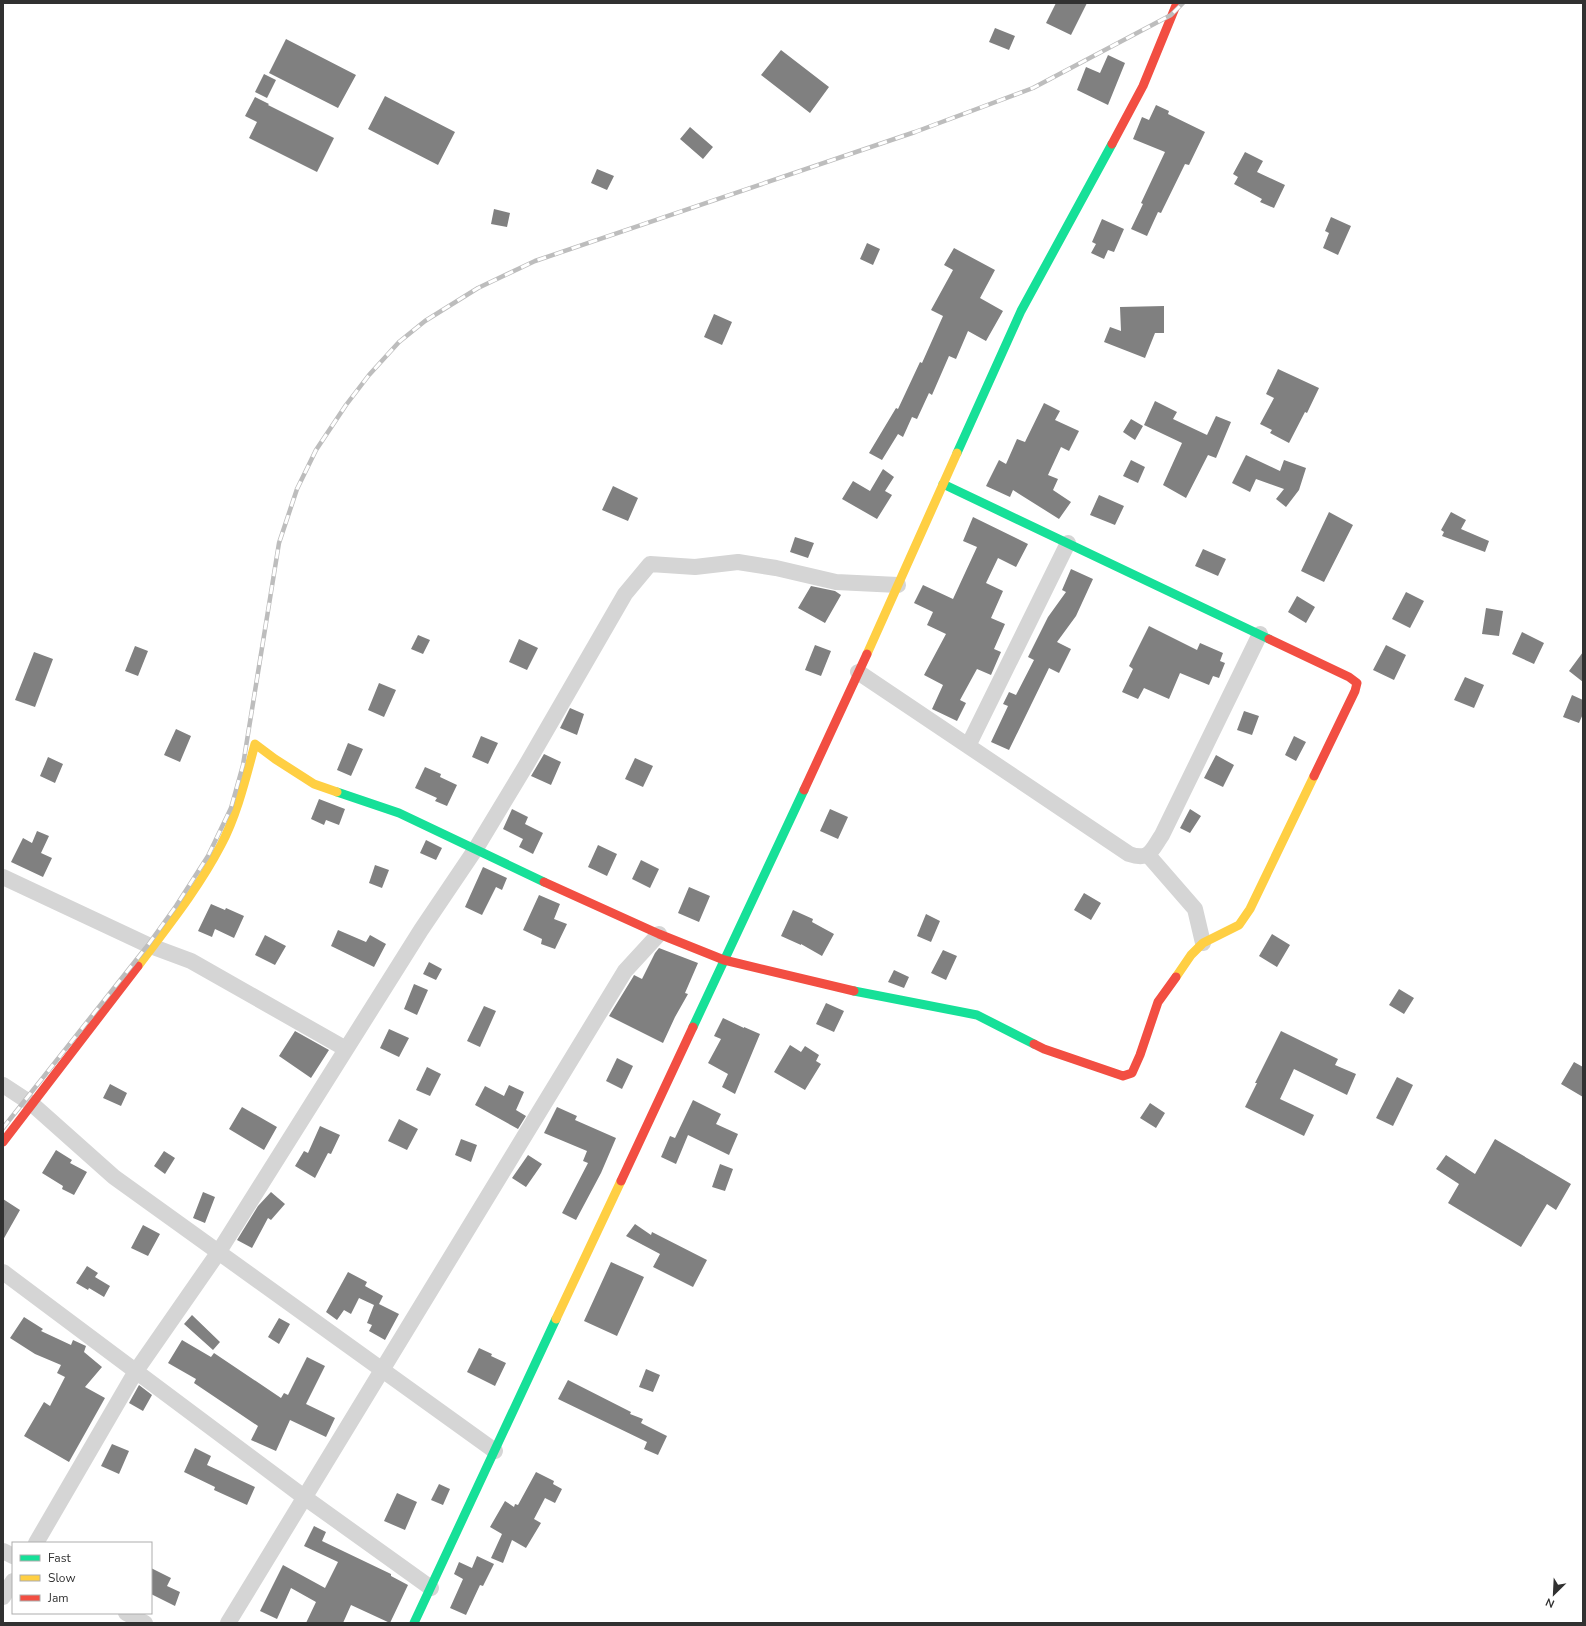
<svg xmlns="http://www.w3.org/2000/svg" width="1586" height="1626" font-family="'Nunito Sans',sans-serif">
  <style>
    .building { fill: #808080 }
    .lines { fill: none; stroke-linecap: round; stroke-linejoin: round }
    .street { stroke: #d5d5d5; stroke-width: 16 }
    .fast { stroke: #16e098; stroke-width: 9 }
    .slow { stroke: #ffcf43; stroke-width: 9 }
    .jam { stroke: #f24e42; stroke-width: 9 }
    .rail-casing { stroke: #bdbdbd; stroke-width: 4.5 }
    .rail { stroke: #fff; stroke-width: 3; stroke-dasharray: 9; stroke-linecap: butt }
  </style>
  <rect width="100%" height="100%" fill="#fff"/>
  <!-- building -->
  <path class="building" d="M1056 3H1087L1071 35 1046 23Z
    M995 28 1015 36 1009 50 989 42Z
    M286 39 356 75 338 108 269 73Z
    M781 50 829 87 810 113 761 75Z
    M1108 55 1125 63 1108 105 1077 90 1086 67 1100 73Z
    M264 74 276 80 267 98 255 92Z
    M385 96 455 132 438 165 368 129Z
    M255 97 269 104 268 105 334 138 317 172 249 138 257 122 245 116Z
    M1156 105 1169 111 1168 114 1205 132 1189 165 1185 164 1161 213 1158 212 1147 236 1131 229 1143 204 1141 203 1165 152 1133 139 1142 117 1149 120Z
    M690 127 713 147 703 159 680 139Z
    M1245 152 1263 161 1257 172 1285 185 1274 208 1260 202 1262 199 1234 184 1238 177 1233 174Z
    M597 169 614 176 607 190 591 183Z
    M494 209 510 213 507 227 491 224Z
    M1331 217 1351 226 1338 255 1323 248 1329 233 1325 231Z
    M1102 219 1124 229 1114 252 1108 250 1104 259 1091 253 1096 244 1092 242Z
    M867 243 880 249 873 265 860 259Z
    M954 248 995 270 980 298 1003 311 986 341 968 331 956 359 949 356 932 395 929 393 917 419 912 417 903 437 898 434 882 460 869 453 896 408 898 409 920 362 922 363 943 316 931 310 953 270 944 265Z
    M1164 306V333H1155L1145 358 1104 342 1110 327 1121 331 1120 307Z
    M714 314 732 322 722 345 704 337Z
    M1278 369 1319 388 1307 413 1305 412 1289 443 1270 433 1272 430 1260 424 1274 398 1266 394Z
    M1155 401 1177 412 1173 419 1207 435 1216 416 1231 422 1216 458 1208 455 1186 498 1163 485 1182 443 1144 425Z
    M1044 403 1060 411 1055 420 1079 431 1069 451 1061 447 1048 475 1058 479 1053 490 1071 502 1059 519 1013 490 1010 497 986 486 999 460 1006 464 1017 439 1025 442Z
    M1131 419 1143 426 1135 440 1123 432Z
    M1246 455 1280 471 1284 460 1306 468 1299 490 1286 507 1276 499 1284 489 1256 479 1250 492 1232 483Z
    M1131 460 1145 467 1138 483 1123 476Z
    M883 469 894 477 885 491 892 495 877 519 842 499 853 481 870 491Z
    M613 486 638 498 628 521 602 510Z
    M1099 495 1124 506 1115 525 1090 515Z
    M1329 512 1353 525 1324 582 1301 571Z
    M1451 512 1466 520 1461 529 1489 541 1485 552 1442 536 1444 532 1441 530Z
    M973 517 1028 544 1016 567 998 558 986 583 1003 591 991 618 1005 624 994 649 1001 652 991 675 977 669 960 700 966 703 957 721 932 709 943 685 924 675 946 634 927 625 933 612 914 603 923 585 953 599 977 547 963 541Z
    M795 537 814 543 808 558 790 552Z
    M1203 549 1226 559 1218 576 1195 566Z
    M1071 569 1093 579 1076 616 1057 642 1071 649 1059 673 1049 668 1009 750 991 742 1008 706 1003 704 1009 692 1016 695 1034 660 1028 657 1048 617 1066 592 1062 590Z
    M811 586 835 591 841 595 825 623 798 608Z
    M1406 592 1424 601 1410 628 1392 619Z
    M1297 596 1315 607 1306 623 1288 612Z
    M1486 608 1503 611 1499 636 1482 634Z
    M1149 626 1197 650 1200 643 1223 653 1220 661 1225 663 1219 678 1213 676 1209 685 1180 673 1169 699 1144 688 1138 699 1122 692 1133 669 1129 666Z
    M1522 632 1544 643 1534 664 1512 654Z
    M418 635 430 640 423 654 411 649Z
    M519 639 538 648 527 670 509 662Z
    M815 645 831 651 821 676 805 670Z
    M1386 645 1406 655 1394 680 1373 670Z
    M135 646 148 651 138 676 125 671Z
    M34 652 53 659 35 707 15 700Z
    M1583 652V682L1569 671Z
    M1465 677 1484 685 1474 708 1454 700Z
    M379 683 396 690 384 717 368 710Z
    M1572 695 1583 700V714L1579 723 1563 717Z
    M570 708 584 714 577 735 560 728Z
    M1244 711 1259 716 1252 735 1237 730Z
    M176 729 191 736 180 762 164 755Z
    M481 736 498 743 488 764 472 757Z
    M1294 736 1306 742 1296 761 1285 755Z
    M348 743 363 749 351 776 337 770Z
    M544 754 561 762 551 785 531 776Z
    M1216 755 1234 765 1223 787 1204 778Z
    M48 757 63 764 55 783 40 776Z
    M635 758 653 766 643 787 625 779Z
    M425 767 441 774 440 777 457 785 447 806 435 801 437 798 415 788Z
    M319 799 345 809 339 825 326 820 324 825 311 819Z
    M512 809 528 817 525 824 543 833 533 854 519 847 523 839 503 829Z
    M830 809 848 817 838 839 820 831Z
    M1190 809 1201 816 1190 833 1180 828Z
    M37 831 49 836 41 853 52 858 43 877 11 862 23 838 32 843Z
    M426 840 442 848 436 860 420 853Z
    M598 845 617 854 607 876 588 867Z
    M641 860 659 869 650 888 632 879Z
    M375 865 389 870 382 888 369 883Z
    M483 867 507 878 502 890 496 887 482 915 465 907Z
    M689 887 710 896 699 922 678 913Z
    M1084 893 1101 903 1091 920 1074 910Z
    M539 895 560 904 554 919 567 924 555 949 541 944 542 939 523 930Z
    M211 904 225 910 226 908 244 916 234 938 215 929 212 937 198 931Z
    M793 910 813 919 812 922 834 934 822 956 801 944V945L781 936Z
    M926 914 940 921 931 942 917 936Z
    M338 930 366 942 370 935 386 944 374 967 331 946Z
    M1272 934 1290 945 1277 967 1259 956Z
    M265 935 286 946 275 965 255 955Z
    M659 948 698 963 685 993 688 994 675 1017 663 1043 609 1016 633 977 634 975 642 979 655 953Z
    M943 950 957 956 946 980 931 973Z
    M429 962 442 969 436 980 423 974Z
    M894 970 909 977 904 988 888 982Z
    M414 984 428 990 417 1015 404 1009Z
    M1399 989 1414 998 1404 1014 1389 1005Z
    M826 1003 844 1011 834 1032 816 1024Z
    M484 1006 496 1011 480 1047 467 1041Z
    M723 1018 744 1028V1027L760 1034 735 1094 722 1087 728 1074 708 1063 721 1039 714 1036Z
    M389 1029 409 1038 399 1057 380 1048Z
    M295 1031 329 1050 311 1078 279 1056Z
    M1281 1031 1338 1059 1335 1065 1356 1074 1347 1095 1294 1069 1280 1099 1314 1115 1304 1136 1245 1107 1257 1083H1255Z
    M790 1045 801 1052 805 1046 819 1055 816 1061 821 1064 805 1090 774 1072Z
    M617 1058 633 1066 622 1089 606 1081Z
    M1574 1062 1583 1067V1097L1561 1084Z
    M427 1067 441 1074 430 1096 416 1090Z
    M1397 1077 1413 1085 1393 1126 1376 1118Z
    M110 1084 127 1093 121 1106 103 1098Z
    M509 1085 524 1092 516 1110 526 1116 518 1129 475 1105 485 1086 504 1096Z
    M693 1100 721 1114 716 1124 738 1134 729 1155 688 1135 676 1164 661 1157 670 1136 675 1138Z
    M1150 1103 1165 1113 1156 1128 1140 1118Z
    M242 1107 277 1127 264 1150 229 1129Z
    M557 1107 577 1116 575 1120 616 1138 601 1173 576 1220 562 1213 588 1163 583 1161 587 1151 544 1133Z
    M399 1119 418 1129 407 1150 388 1141Z
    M320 1126 340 1135 331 1154 328 1153 315 1178 295 1166 304 1151 308 1153Z
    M461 1139 477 1145 471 1162 455 1155Z
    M1495 1139 1571 1184 1556 1210 1547 1204 1521 1247 1448 1203 1459 1184 1436 1169 1446 1155 1475 1174Z
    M56 1150 72 1160 70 1163 87 1172 74 1195 62 1189 63 1186 42 1173Z
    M164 1151 175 1158 165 1174 154 1166Z
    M528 1155 542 1164 526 1187 512 1178Z
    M720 1164 733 1169 725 1191 712 1187Z
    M203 1192 215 1197 205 1223 193 1218Z
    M271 1192 285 1204 271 1220 268 1218 252 1248 237 1240 258 1206Z
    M3 1199 20 1210 3 1240Z
    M635 1224 651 1235 652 1232 707 1260 693 1287 653 1267 660 1254 626 1236Z
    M143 1225 160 1234 148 1256 131 1248Z
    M611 1262 644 1277 617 1336 584 1321Z
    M87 1266 98 1273 95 1277 110 1286 104 1297 89 1288 88 1290 76 1283Z
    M348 1272 367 1282 365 1286 383 1296 379 1304 399 1314 385 1340 369 1331 372 1325 367 1323 374 1305 359 1298 351 1314 344 1310 337 1320 326 1312Z
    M192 1315 220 1342 213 1350 184 1324Z
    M24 1317 43 1329 41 1331 71 1345 73 1340 86 1346 84 1352 102 1367 85 1387 105 1398 69 1462 24 1436 44 1402 50 1406 65 1377 57 1373 61 1365 35 1354 10 1338Z
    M279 1318 290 1324 279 1344 268 1337Z
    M182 1340 211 1357 214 1353 281 1398 284 1393 288 1395 307 1357 325 1366 306 1404 335 1418 326 1437 290 1420 276 1451 251 1440 258 1426 194 1383 196 1379 168 1363Z
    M479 1348 492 1354 491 1356 506 1363 495 1386 467 1372Z
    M646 1369 660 1375 653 1392 639 1387Z
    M568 1380 631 1412 630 1414 643 1419 641 1423 667 1436 658 1455 644 1449 647 1442 558 1399Z
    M139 1385 152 1395 143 1411 129 1403Z
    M112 1444 129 1451 119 1474 101 1466Z
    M195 1448 211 1456 207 1465 255 1487 247 1505 214 1490 215 1487 184 1472Z
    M536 1472 554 1481 553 1484 562 1489 555 1503 545 1498 534 1519 541 1523 526 1548 512 1540 503 1563 491 1558 502 1534 490 1527 505 1501 514 1507 515 1504 518 1505Z
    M439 1484 450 1489 443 1505 431 1500Z
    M397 1493 417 1502 405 1530 384 1521Z
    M314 1526 326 1532 322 1541 391 1574V1576L408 1585 390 1623 351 1605 343 1623H306L316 1602 291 1588 277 1619 260 1611 283 1565 325 1588 338 1562 304 1546Z
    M477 1556 494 1564 483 1586 480 1585 466 1615 450 1608 463 1579 454 1574 459 1562 472 1568Z
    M151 1568 171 1578 167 1586 180 1592 175 1606 151 1594Z"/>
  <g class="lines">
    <!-- street -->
    <path class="street" d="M858 672 1129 854C1150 861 1151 851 1162 835L1260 634
      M968 746 1068 543
      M1148 855 1195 909 1203 943
      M3 877 148 945 191 961 346 1049
      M3 1085 32 1104 114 1177 495 1451
      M3 1272 304 1497 431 1588
      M36 1543 136 1371 218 1253 421 930 475 850 528 762 625 594 650 564 695 567 738 562 776 568 836 582 898 585
      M3 1551 13 1556
      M3 1597 13 1581
      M126 1613 145 1623
      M228 1623 625 971 659 934"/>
    <!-- fast -->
    <path class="fast" d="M957 453 1021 311 1112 144
      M943 484 1269 639
      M337 792 399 813 544 882
      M854 991 977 1015 1034 1044
      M693 1027 804 790
      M414 1623 556 1319"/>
    <!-- slow -->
    <path class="slow" d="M867 654 957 453
      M138 966C168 926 198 889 221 845 237 815 246 777 255 744L275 759 314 784 337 792
      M1176 977 1191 955 1203 943 1239 925 1250 909 1314 776
      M556 1319 621 1181"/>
    <!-- jam -->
    <path class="jam" d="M1112 144 1143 86 1177 3
      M1269 639 1349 677 1357 683 1355 691 1314 776
      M804 790 867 654
      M544 882 659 934 724 960 854 991
      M1034 1044 1044 1049 1123 1076 1132 1073 1140 1055 1158 1002 1176 977
      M3 1142 138 966
      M621 1181 693 1027"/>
    <!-- rail casing -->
    <g class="rail-casing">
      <path id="rail" d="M3 1128 148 945 176 906 208 856 231 808 243 765 279 543 297 489 316 450 346 405 369 375 399 342 425 321 478 288 535 261 915 132 1033 88 1171 15 1183 3"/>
    </g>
    <!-- rail -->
    <use href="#rail" class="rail"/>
  </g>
  <!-- border -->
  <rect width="1586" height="1626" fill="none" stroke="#313131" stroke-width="8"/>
  <!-- legend -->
  <rect x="12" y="1542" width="140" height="72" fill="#ffffff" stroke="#adadad"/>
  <rect x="20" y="1555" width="20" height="6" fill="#16e098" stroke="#adadad"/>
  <text x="48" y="1562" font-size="12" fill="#313131">Fast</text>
  <rect x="20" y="1575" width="20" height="6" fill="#ffcf43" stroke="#adadad"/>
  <text x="48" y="1582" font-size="12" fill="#313131">Slow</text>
  <rect x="20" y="1595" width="20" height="6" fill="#f24e42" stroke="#adadad"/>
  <text x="48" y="1602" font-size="12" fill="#313131">Jam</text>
  <!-- north arrow -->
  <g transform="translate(1554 1594) rotate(204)" stroke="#ffffff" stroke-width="3" paint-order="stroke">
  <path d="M0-3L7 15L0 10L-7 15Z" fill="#313131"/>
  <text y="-6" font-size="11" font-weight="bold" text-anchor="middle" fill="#313131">N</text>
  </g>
</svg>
